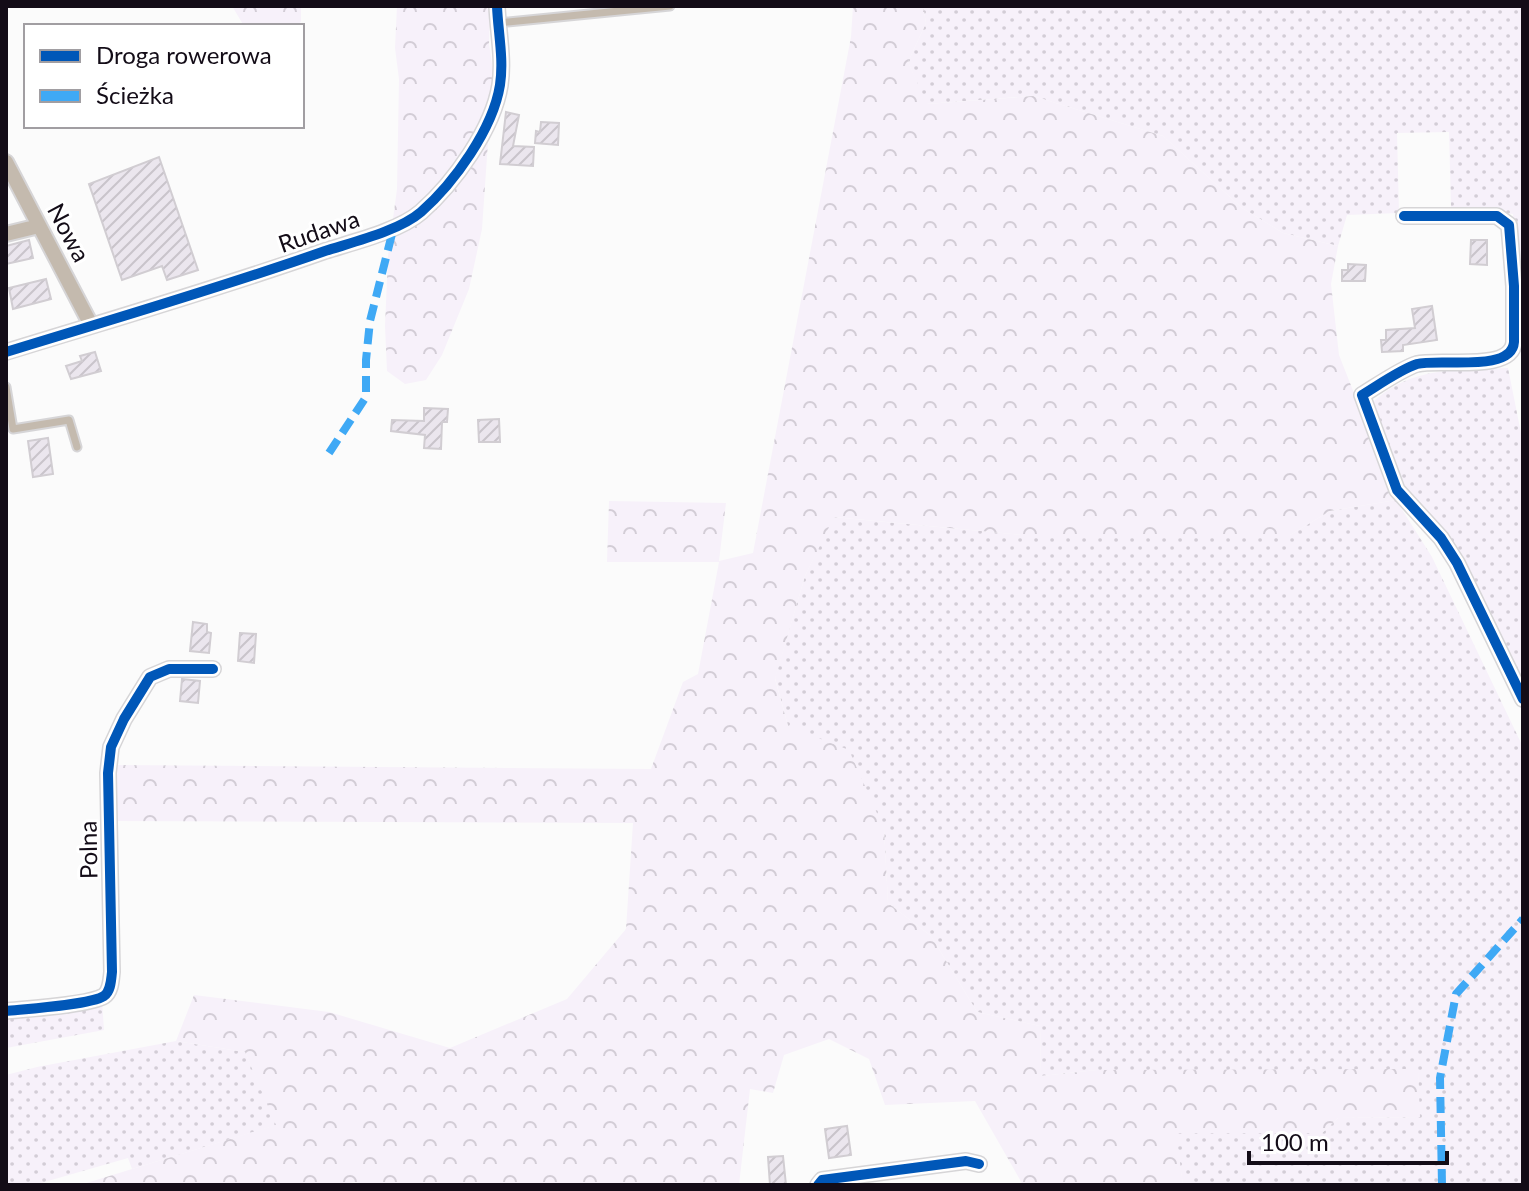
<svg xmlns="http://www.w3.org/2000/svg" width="1529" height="1191" font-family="Lato,sans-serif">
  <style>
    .grass { fill: url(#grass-dots) }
    .forest { fill: url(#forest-crowns) }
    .building { fill: url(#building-hatch); stroke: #d1cdd2; stroke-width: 2 }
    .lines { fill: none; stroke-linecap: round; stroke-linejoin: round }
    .lane-casing { stroke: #d6d5d7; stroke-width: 11 }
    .street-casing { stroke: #d6d5d7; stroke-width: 18 }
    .lane { stroke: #c4baae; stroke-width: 7 }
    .street { stroke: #c4baae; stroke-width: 14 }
    .quiet { stroke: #3fa9f5; stroke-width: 8; stroke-dasharray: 16 8; stroke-linecap: butt }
    .cycleway-casing { stroke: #fff; stroke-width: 15 }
    .cycleway { stroke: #0057b8; stroke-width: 10 }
    .labels { text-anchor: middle; stroke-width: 6; stroke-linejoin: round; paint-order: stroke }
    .street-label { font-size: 24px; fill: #130c17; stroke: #fff }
  </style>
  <defs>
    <pattern id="grass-dots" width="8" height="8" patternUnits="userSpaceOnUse" patternTransform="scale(2)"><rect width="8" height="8" fill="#f7f1fa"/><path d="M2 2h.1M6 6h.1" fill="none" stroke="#d3cdd6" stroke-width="1.8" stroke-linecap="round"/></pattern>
    <pattern id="forest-crowns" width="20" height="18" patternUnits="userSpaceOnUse" patternTransform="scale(2)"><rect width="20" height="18" fill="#f7f1fa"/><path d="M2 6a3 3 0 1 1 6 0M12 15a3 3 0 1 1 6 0" fill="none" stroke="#d3cdd6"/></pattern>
    <pattern id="building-hatch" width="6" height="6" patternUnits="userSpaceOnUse" patternTransform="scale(2)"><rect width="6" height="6" fill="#ebe6ee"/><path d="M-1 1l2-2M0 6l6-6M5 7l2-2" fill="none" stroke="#c9c4cb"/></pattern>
  </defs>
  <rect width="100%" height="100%" fill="#fbfbfb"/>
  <!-- grass -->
  <path class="grass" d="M923 6H1523V360H1521L1513 214 1451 207 1449 132 1397 133 1399 213 1347 215 1338 246 1283 233 1242 208 1163 136 1033 96 926 104 908 62 926 23Z
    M1508 368 1523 443V686L1404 487 1373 402C1411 366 1459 370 1508 368Z
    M1396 500 1432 557 1523 747V1185H1183L1175 1133H1322L1338 1118 1419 1117 1418 1071 1097 1070 1041 1076 1040 1026 977 1012 931 936 888 903 884 829 788 726 775 678 805 576 833 517 1022 535H1290L1330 511Z
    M102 1001 104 1030 6 1048V1014Z
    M176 1041 245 1052 277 1125 132 1169 128 1158 34 1185H6V1075L37 1067Z"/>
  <!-- forest -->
  <path class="forest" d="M232 6H301V22L295 26H244Z
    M397 6H490L489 44 493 70 482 229 469 289 442 355 426 380 405 384 387 371 385 326 388 256 397 189 399 79 395 48Z
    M853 6H923L926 23 908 62 927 104 1033 96 1163 136 1242 208 1283 233 1338 246 1331 284 1339 355 1396 500 1330 511 1290 535H1022L834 517 805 576 775 679 788 726 849 750 884 829 888 903 931 936 977 1012 1040 1026 1041 1076 1097 1070 1410 1069 1418 1070 1420 1117 1338 1118 1322 1133H1176L1183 1185H1023L975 1101 885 1105 869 1059 829 1039 784 1055 773 1093 750 1089 739 1185H375L354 1182 340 1185H80L276 1125 245 1052 176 1041 194 995 329 1012 450 1048 567 999 626 929 633 823 114 821V765L651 769 683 682 698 674 719 562H607L609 501 726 503 719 561 753 553 851 37Z"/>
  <!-- building -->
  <path class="building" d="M506 112 519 115 513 146 534 147 533 166 500 164Z
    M541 122 559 123 558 145 535 143 536 131 540 132Z
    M159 157 198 270 167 280 162 266 122 280 89 184Z
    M29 240 33 258 6 264V246Z
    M1471 240H1487V265L1470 264Z
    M1348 264 1366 265 1365 281H1342V270H1348Z
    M46 279 51 299 13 309 9 288Z
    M1432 306 1437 340 1403 345V351L1382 352 1381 340H1386V330L1415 328 1412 309Z
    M95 352 101 371 71 379 66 366 82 361 80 356Z
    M424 408 448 409 447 422H442L441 449 424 448 425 435 391 431 392 420 424 421Z
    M499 419 500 442H479L478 420Z
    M48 438 53 474 33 477 28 441Z
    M193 622 207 624V632L211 633 209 653 190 651Z
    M240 633 256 634 254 663 238 661Z
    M182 679 200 681 198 703 180 701Z
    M847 1126 851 1155 829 1158 825 1129Z
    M783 1156 786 1185H770L768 1157Z"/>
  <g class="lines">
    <!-- lane casing -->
    <g class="lane-casing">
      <path id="lane" d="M498 23 670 6
        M6 387 13 429 69 420 77 447"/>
    </g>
    <!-- street casing -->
    <g class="street-casing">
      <path id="street" d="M6 162 91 325
        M1404 216H1497L1509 225 1514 286V342C1512 373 1440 358 1417 364 1401 369 1377 386 1362 395L1397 490 1441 538 1457 563 1523 699
        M6 234 39 226
        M6 352C113 319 220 288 325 251 353 242 399 231 421 212 454 183 493 129 500 85 504 59 498 32 497 6
        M6 1011C25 1009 90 1005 104 996 111 991 111 980 112 972L108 773 111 747 124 719 150 677 169 669H213
        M818 1185 822 1180 966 1161 979 1164"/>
    </g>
    <!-- lane -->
    <use href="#lane" class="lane"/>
    <!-- street -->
    <use href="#street" class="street"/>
    <!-- quiet -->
    <path class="quiet" d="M329 453 366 397V360L370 321 394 226
      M1442 1185 1440 1078 1456 994 1523 919"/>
    <!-- cycleway casing -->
    <g class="cycleway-casing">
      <path id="cycleway" d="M1404 216H1497L1509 225 1514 286V342C1512 373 1440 358 1417 364 1401 369 1377 386 1362 395L1397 490 1441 538 1457 563 1523 699
        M6 352C113 319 220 288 325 251 353 242 399 231 421 212 454 183 493 129 500 85 504 59 498 32 497 6
        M6 1011C25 1009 90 1005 104 996 111 991 111 980 112 972L108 773 111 747 124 719 150 677 169 669H213
        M818 1185 822 1180 966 1161 979 1164"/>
    </g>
    <!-- cycleway -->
    <use href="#cycleway" class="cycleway"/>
  </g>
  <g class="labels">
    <!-- street labels -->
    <g class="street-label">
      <text transform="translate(319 232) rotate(-19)" y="8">Rudawa</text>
      <text transform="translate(68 233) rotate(62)" y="8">Nowa</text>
      <text transform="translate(89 850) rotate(-91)" y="8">Polna</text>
    </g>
  </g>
  <!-- border -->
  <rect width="1529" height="1191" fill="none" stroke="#130c17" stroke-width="16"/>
  <!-- legend -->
  <rect x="24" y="24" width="280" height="104" fill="#ffffff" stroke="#a19ea2" stroke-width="2"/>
  <rect x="40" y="50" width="40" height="12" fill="#0057b8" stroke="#a19ea2" stroke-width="2"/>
  <text x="96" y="64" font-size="24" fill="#130c17">Droga rowerowa</text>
  <rect x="40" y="90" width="40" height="12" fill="#3fa9f5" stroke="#a19ea2" stroke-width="2"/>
  <text x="96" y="104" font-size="24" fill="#130c17">Ścieżka</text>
  <!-- scale -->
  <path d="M1249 1151v12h198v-12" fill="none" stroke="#130c17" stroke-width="4"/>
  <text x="1261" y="1151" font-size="24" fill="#130c17" stroke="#ffffff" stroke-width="6" paint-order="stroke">100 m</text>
</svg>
